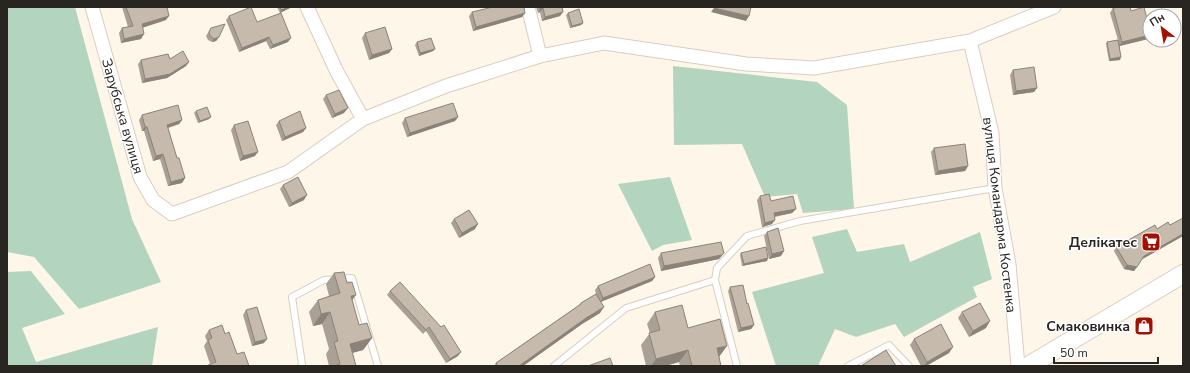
<svg xmlns="http://www.w3.org/2000/svg" width="1190" height="373" font-family="'Nunito Sans',sans-serif">
  <style>
    .green { fill: #b3d4bf }
    .lines { fill: none; stroke-linecap: round; stroke-linejoin: round }
    .lane-casing { stroke: #d9cdbf; stroke-width: 8 }
    .street-casing { stroke: #d9cdbf; stroke-width: 15 }
    .secondary-casing { stroke: #d9cdbf; stroke-width: 20 }
    .lane { stroke: #fff; stroke-width: 6 }
    .street { stroke: #fff; stroke-width: 13 }
    .secondary { stroke: #fff; stroke-width: 18 }
    .wall { fill: #aaa095 }
    .shaded-wall { fill: #8b8279 }
    .building { fill: #c6baad; stroke: #8b8279 }
    .labels { text-anchor: middle; stroke-width: 3; stroke-linejoin: round; paint-order: stroke }
    .street-label { font-size: 14px; fill: #292520; stroke: #fff }
    .poi-label { font-size: 14px; font-weight: bold; fill: #292520; stroke: #fff; text-anchor: end }
  </style>
  <rect width="100%" height="100%" fill="#fff6ea"/>
  <!-- green -->
  <path class="green" d="M7 7H75L132 219 161 282 79 309 34 257 7 252Z
    M673 66 817 82 847 105 854 209 803 213 797 194 765 197 742 144 674 145Z
    M670 177 692 240 663 245 652 251 618 184Z
    M847 229 857 252 904 244 910 262 980 232 992 279 973 287 977 297 904 337 895 324 856 337 835 329 818 366H776L752 292 824 273 812 237Z
    M31 271 65 314 22 328 36 362 158 327 152 366H7V272Z"/>
  <g class="lines">
    <!-- lane casing -->
    <g class="lane-casing">
      <path id="lane" d="M715 280 717 268 747 236 800 221 995 188
        M301 366 302 364 292 297 324 280 352 278 378 366
        M554 366 626 308 715 280 737 366
        M848 366 889 345 909 366"/>
    </g>
    <!-- street casing -->
    <g class="street-casing">
      <path id="street" d="M92 7 140 177 153 200 172 214 288 172 363 119 446 86 540 56 604 43 746 64 814 68 970 41 1054 7
        M307 7 337 72 363 119
        M528 7 540 56
        M970 41 992 133 995 188 1009 264 1018 366"/>
    </g>
    <!-- secondary casing -->
    <g class="secondary-casing">
      <path id="secondary" d="M1028 366 1183 274"/>
    </g>
    <!-- lane -->
    <use href="#lane" class="lane"/>
    <!-- street -->
    <use href="#street" class="street"/>
    <!-- secondary -->
    <use href="#secondary" class="secondary"/>
  </g>
  <!-- wall -->
  <path class="wall" d="M122 7H167L166 20 143 27 141 39 121 43 119 33 122 28 128 27Z
    M277 7H292L280 13Z
    M536 7H562L563 12 560 16 542 21 540 12 538 13Z
    M1113 8 1131 11 1150 31V36L1148 39 1120 46V60L1109 61 1106 44 1107 42 1118 40 1110 13Z
    M472 12 525 13 522 17 473 31 469 16Z
    M568 13 583 23 581 25 570 28 566 15Z
    M229 16 257 22 288 42 270 49 266 41 239 52 226 20Z
    M211 28 219 37 216 41 212 42 208 40 206 36Z
    M365 33 392 49 389 53 369 60 362 38Z
    M417 42 435 49 433 51 419 56 415 45Z
    M170 59 186 66 167 78 142 83 138 64 141 60Z
    M1013 70 1037 88 1034 92 1013 95 1010 75Z
    M326 95 344 113 332 118 323 99Z
    M196 111 209 119 198 123 194 113Z
    M142 115 182 120 179 124 168 128 177 158 185 178 182 183 168 186 160 159 153 161 144 131H142L139 120Z
    M458 117 455 121 407 137 402 123 405 118Z
    M279 121 306 128 303 132 282 141 276 125Z
    M234 125 255 156 240 161 231 130Z
    M934 148 968 166 965 171 935 175 931 152Z
    M283 185 304 200 289 207 280 189Z
    M760 196 771 201 796 209 792 213 775 217 772 224 762 227 757 200Z
    M454 219 475 229 459 238 451 223Z
    M1170 225 1183 236 1141 259 1134 271 1124 269 1114 251 1116 247 1157 229Z
    M767 232 781 256 769 259 764 236Z
    M661 253H724L719 259 661 271 658 258Z
    M741 253 768 258 767 261 742 266 740 255Z
    M334 273 352 300 359 325 372 338 363 350 352 353 356 366H329L326 354 329 349 322 324 313 326 309 312 318 300 329 296 326 284Z
    M655 277 652 281 601 302 600 313 582 324 523 366H494L496 363 579 305 581 303 596 294 595 290 598 286Z
    M400 282 458 356 446 363 426 331 423 334 387 295 390 291Z
    M730 287 747 304 754 325 751 329 738 332 728 291Z
    M246 310 264 343 252 346 243 315Z
    M655 312 688 328 719 357 721 366H680L679 362 665 366H646L641 345 650 333 647 324Z
    M962 312 986 328 969 337 958 318Z
    M209 330 225 334 237 354 210 364 204 346 207 341 205 336Z
    M914 339 949 353 926 366H921L910 345Z"/>
  <!-- shaded-wall -->
  <path class="shaded-wall" d="M289 7H292L280 13 281 10Z
    M543 8 540 12 538 13 540 9Z
    M714 8 749 16 746 21 711 12Z
    M563 12 560 16 542 21 545 17Z
    M525 13 522 17 473 31 476 27Z
    M169 16 166 20 139 29 142 24Z
    M583 23 581 25 570 28 572 26Z
    M144 34 141 39 121 43 124 39Z
    M1150 35V36L1148 39 1119 46 1122 42Z
    M219 37 216 41 212 42 214 39Z
    M269 37 266 41 239 52 242 48Z
    M291 38 288 42 270 49 273 45Z
    M392 49 389 53 369 60 372 55Z
    M435 49 433 51 419 56 420 53Z
    M1121 57 1120 60 1109 61 1110 59Z
    M189 62 186 66 167 78 142 83 145 79Z
    M1037 88 1034 92 1013 95 1016 91Z
    M348 108 344 113 332 118 335 114Z
    M211 117 209 119 198 123 200 121Z
    M458 117 455 121 407 137 410 133Z
    M182 120 179 124 164 129 167 125Z
    M145 127H147L144 131H142Z
    M306 128 303 132 282 141 285 137Z
    M258 152 255 156 240 161 243 156Z
    M163 154 160 159 153 161 156 156Z
    M968 166 965 171 935 175 938 171Z
    M185 178 182 183 168 186 171 182Z
    M307 195 304 200 289 207 292 203Z
    M796 209 792 213 771 217 774 213Z
    M775 220 772 224 762 227 765 223Z
    M478 224 475 229 459 238 462 233Z
    M1183 234V236L1141 260 1144 256Z
    M784 251 781 256 769 259 772 254Z
    M724 253 719 259 661 271 664 266Z
    M768 258 767 261 742 266 744 264Z
    M1127 265 1137 267 1134 271 1124 269Z
    M655 277 652 281 600 302 603 298Z
    M356 295 347 307 351 296Z
    M604 307 600 313 582 324 523 366H519L586 318Z
    M330 312 322 324 313 326 321 314Z
    M990 321 986 328 969 337 973 331Z
    M754 325 751 329 738 332 741 328Z
    M372 338 363 350 341 356 350 344Z
    M267 339 264 343 252 346 255 342Z
    M727 346 719 357 717 348Z
    M953 347 949 353 926 366H924L927 362Z
    M688 350 679 362 665 366H651L656 359Z
    M461 352 458 356 446 363 450 359Z"/>
  <!-- building -->
  <path class="building" d="M126 7H167L169 16 142 24 144 34 124 39 122 28 133 26Z
    M251 7 257 22 281 13 291 38 273 45 269 37 242 48 229 16Z
    M280 7H289L281 10Z
    M493 7H524L525 13 476 27 472 12Z
    M540 7H562L563 12 545 17 543 8 540 9Z
    M714 7H751L749 16 714 8Z
    M1119 7H1130L1131 11 1144 7 1150 31V35L1122 42 1113 8Z
    M579 9 583 23 572 26 568 13Z
    M225 24 219 37 214 39 210 36 209 32 211 28Z
    M385 27 392 49 372 55 365 33Z
    M431 38 435 49 420 53 417 42Z
    M1118 40 1121 57 1110 59 1107 42Z
    M183 51 189 62 170 74 145 79 141 60 168 54 170 59Z
    M1034 67 1037 88 1016 91 1013 70Z
    M339 90 348 108 335 114 326 95Z
    M453 103 458 117 410 133 405 118Z
    M178 105 182 120 167 125 177 158H179L185 178 171 182 163 154 156 156 147 127H145L142 115Z
    M207 107 211 117 200 121 196 111Z
    M300 111 306 128 285 137 279 121Z
    M248 121 258 152 243 156 234 125Z
    M965 144 968 166 938 171 934 148Z
    M298 177 307 195 292 203 283 185Z
    M769 194 771 201 793 196 796 209 774 213 775 220 765 223 760 196Z
    M469 210 478 224 462 233 454 219Z
    M1183 218V234L1144 256 1137 267 1127 265 1116 247 1155 225 1157 229 1168 222 1170 225Z
    M778 228 784 251 772 254 767 232Z
    M721 242 724 253 722 255 664 266 661 253Z
    M766 247 768 258 744 264 741 253Z
    M650 264 655 277 603 298 598 286Z
    M344 272 347 283 352 282 356 295 351 296 359 325 367 323 372 338 350 344 356 366H334L340 364 334 342 338 341 330 312 321 314 318 300 340 293 334 273Z
    M400 282 441 327 444 325 461 352 450 359 429 327 426 330 390 291Z
    M743 285 747 304 748 303 754 325 741 328 730 287Z
    M596 294 604 307 586 318 519 366H498L496 363 581 304V303Z
    M980 303 990 321 973 331 962 312Z
    M682 305 688 328 720 319 727 346 717 348 721 366H692L688 350 656 359 649 333 660 330 655 312Z
    M257 307 267 339 255 342 246 310Z
    M941 324 953 347 927 362 914 339Z
    M222 325 225 334 229 332 237 354 244 352 249 366H206L216 362 208 340 212 338 209 330Z
    M886 350 896 366H861Z
    M610 358 613 366H588Z"/>
  <!-- icons -->
  <defs>
    <g id="supermarket-square" transform="scale(1)"><rect x="-9" y="-9" width="18" height="18" rx="4" fill="#a41000" stroke="#fff"/><path d="M-6-5.5h2.5l.6 2H6L4.5 2H-2.5L-4.4-4H-6ZM-1.5 3.2a1.3 1.3 0 1 0 .1 0ZM3 3.2a1.3 1.3 0 1 0 .1 0Z" fill="#fff"/></g>
    <g id="shop-square" transform="scale(1)"><rect x="-9" y="-9" width="18" height="18" rx="4" fill="#a41000" stroke="#fff"/><path d="M-5-2.5h2.3a2.7 3.5 0 0 1 5.4 0H5L5.5 6h-11ZM-1.5-2.5h3a1.5 2.3 0 0 0-3 0Z" fill="#fff"/></g>
  </defs>
  <g fill-rule="evenodd">
    <use href="#supermarket-square" x="1151" y="242"/>
    <use href="#shop-square" x="1144" y="326"/>
  </g>
  <g class="labels">
    <!-- street labels -->
    <g class="street-label">
      <text transform="translate(123 116) rotate(74)" y="5">Зарубська вулиця</text>
      <text transform="translate(1000 215) rotate(83)" y="5">вулиця Командарма Костенка</text>
    </g>
    <!-- poi labels -->
    <g class="poi-label">
      <text x="1137" y="247">Делікатес</text>
      <text x="1130" y="331">Смаковинка</text>
    </g>
  </g>
  <!-- border -->
  <rect width="1190" height="373" fill="none" stroke="#292520" stroke-width="16"/>
  <!-- north arrow -->
  <g transform="translate(1162 28) rotate(329)"><circle r="19" fill="#ffffff" stroke="#a9a8a6"/>
  <path d="M0-3L7 15L0 10L-7 15Z" fill="#a41000"/>
  <text y="-6" font-size="11" font-weight="bold" text-anchor="middle" fill="#292520">Пн</text>
  </g>
  <!-- scale -->
  <path d="M1054 357v6h104v-6" fill="none" stroke="#292520" stroke-width="2"/>
  <text x="1060" y="357" font-size="12" fill="#292520" stroke="#ffffff" stroke-width="3" paint-order="stroke">50 m</text>
</svg>
